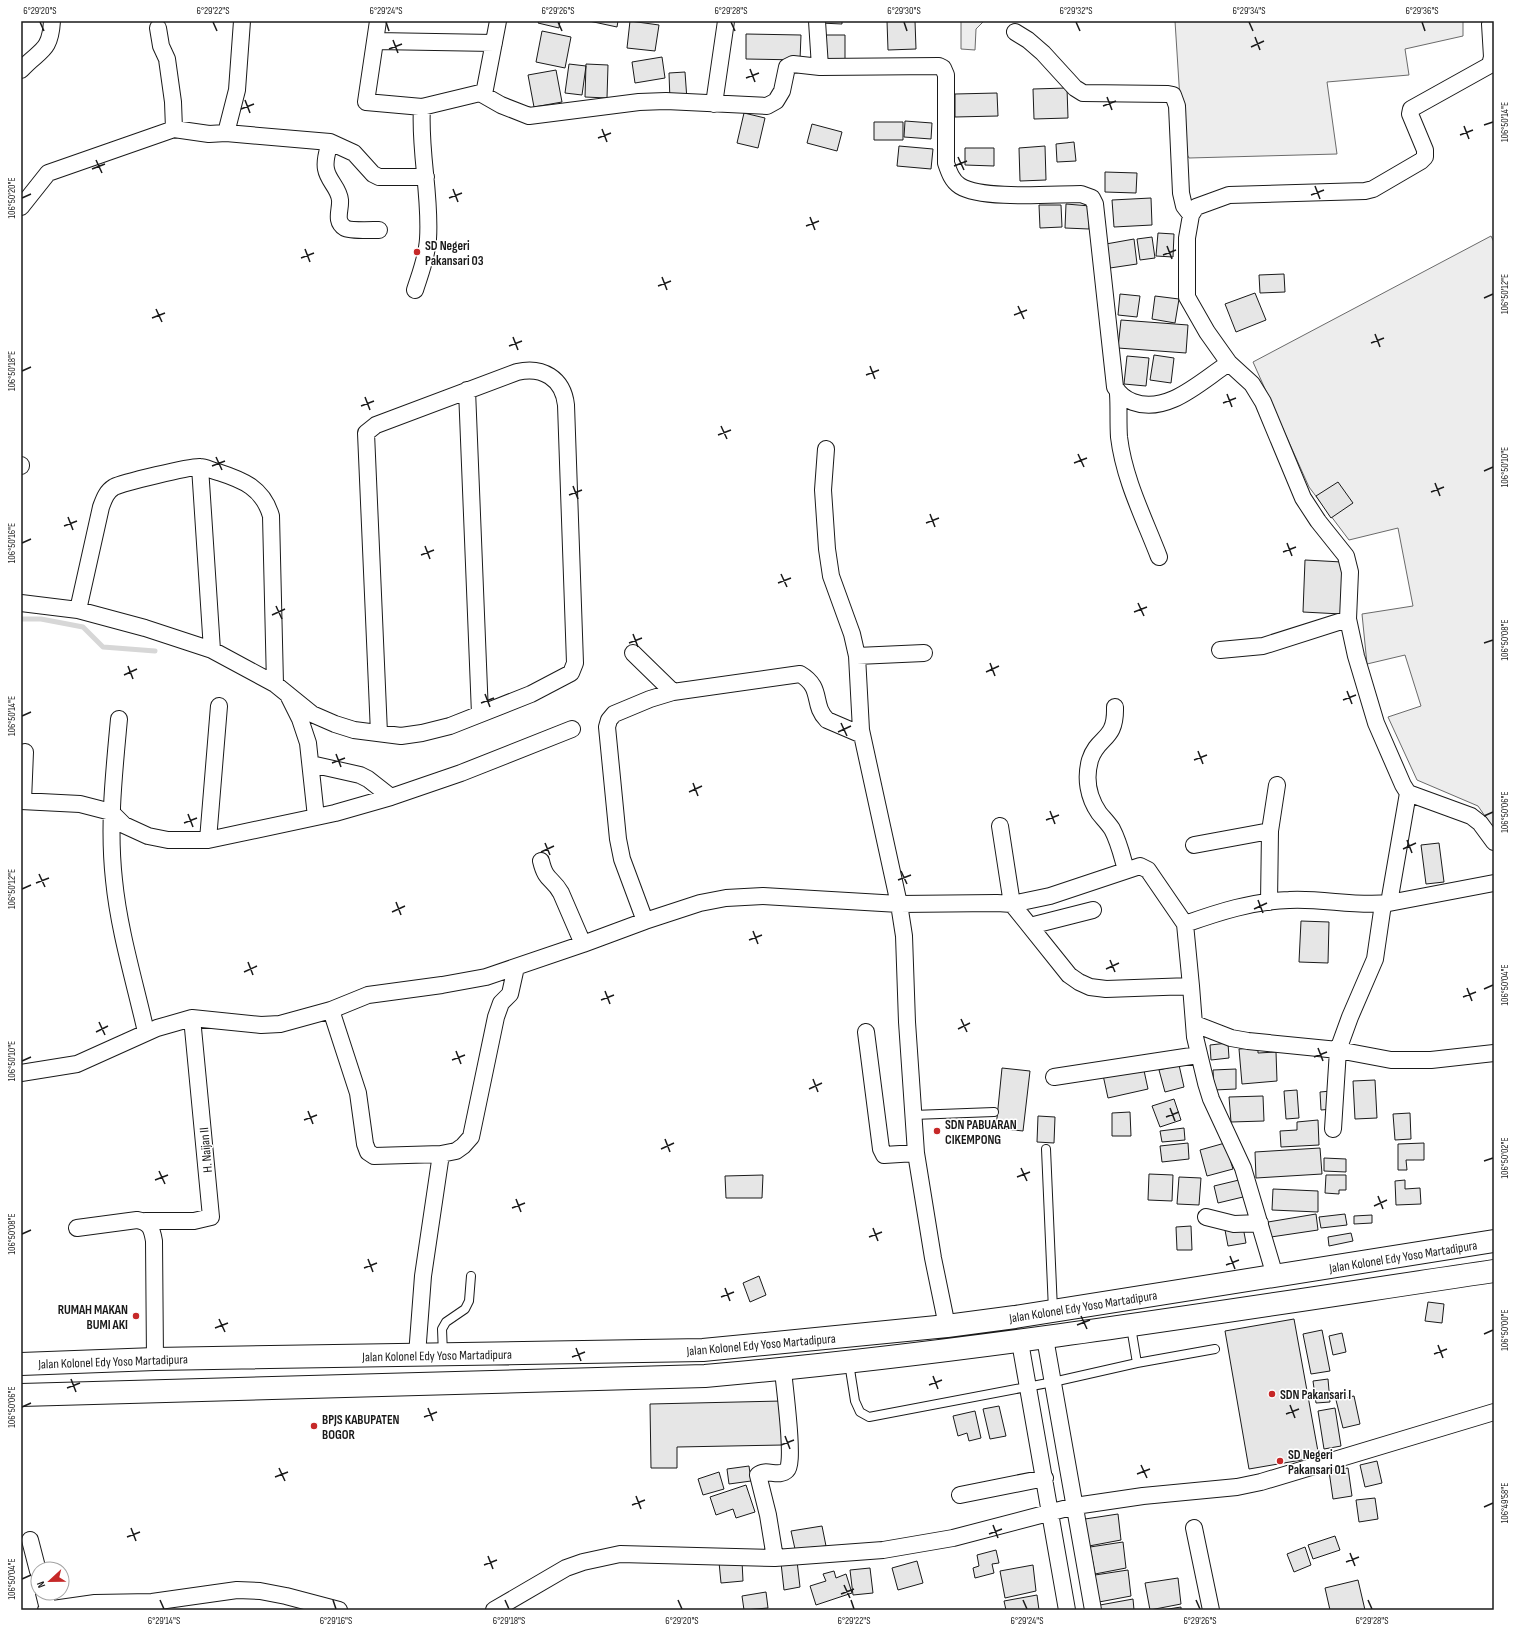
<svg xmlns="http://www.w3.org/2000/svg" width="1515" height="1631" font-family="'Sofia Sans Condensed',sans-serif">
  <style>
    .built { fill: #ededed; stroke: #6a6a6a }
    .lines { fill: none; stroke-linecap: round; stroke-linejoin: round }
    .stream { stroke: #d7d7d7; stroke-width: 5 }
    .building { fill: #e6e6e6; stroke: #1a1a1a }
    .lane-casing { stroke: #1a1a1a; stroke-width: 10 }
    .street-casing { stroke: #1a1a1a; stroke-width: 18 }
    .primary-casing { stroke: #1a1a1a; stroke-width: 24 }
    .lane { stroke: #fff; stroke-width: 8 }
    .street { stroke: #fff; stroke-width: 16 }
    .primary { stroke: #fff; stroke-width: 22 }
    .ticks { fill: none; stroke: #1a1a1a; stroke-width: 1.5 }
    .poi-dot { fill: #c62828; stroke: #fff; stroke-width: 1.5 }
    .labels { text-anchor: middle; stroke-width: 3; stroke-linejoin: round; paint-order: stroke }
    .poi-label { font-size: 13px; font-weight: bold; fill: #1a1a1a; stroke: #fff; text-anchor: start }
    .street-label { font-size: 13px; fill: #1a1a1a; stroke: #fff }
    .neatline { fill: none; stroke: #1a1a1a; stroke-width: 1.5 }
    .ticks-label { font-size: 10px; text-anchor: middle; fill: #1a1a1a }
  </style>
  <rect width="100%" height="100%" fill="#fff"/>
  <!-- built -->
  <path class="built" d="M961 21H984L976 29 975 50 961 49Z
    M1175 21H1463V36L1405 49 1409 75 1327 82 1337 154 1189 158 1183 147Z
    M1491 236 1494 242V829L1478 806 1417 780 1388 717 1421 706 1405 655 1367 664 1362 614 1413 606 1398 528 1349 540 1309 487 1253 362Z"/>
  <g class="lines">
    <!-- stream -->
    <path class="stream" d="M21 619H41L83 627 103 647 155 651"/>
  </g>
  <!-- building -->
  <path class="building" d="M539 21H560L559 28 538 23Z
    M589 21H618L617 27Z
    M630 21 659 25 655 51 627 48Z
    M820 21H842V24L820 23Z
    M887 21H915L916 49 888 50Z
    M542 31 571 37 565 68 536 62Z
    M746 34 801 35 800 60 746 59Z
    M823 35H845V63H823Z
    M662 57 665 78 635 83 632 62Z
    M569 64 586 66 582 95 565 93Z
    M586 64 608 65 607 98 585 97Z
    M556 70 562 102 534 107 528 75Z
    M685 72 687 100 670 101 669 73Z
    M1067 88 1068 118 1034 119 1033 89Z
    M997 93 998 116 955 117V94Z
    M744 113 765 118 758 148 737 143Z
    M905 121 932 123 931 139 904 137Z
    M874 122H903V140H874Z
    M812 124 842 132 837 151 807 143Z
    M1074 142 1076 161 1057 162 1056 144Z
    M899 146 933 149 931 169 897 166Z
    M1045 146 1046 180 1020 181 1019 148Z
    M965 148H994V166L965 165Z
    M1105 172 1137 173 1136 193 1105 192Z
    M1151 198 1152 225 1114 227 1112 200Z
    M1066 204 1090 206 1089 229 1065 228Z
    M1039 205H1061L1062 227 1040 228Z
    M1158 233 1174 234 1173 257 1156 256Z
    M1152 237 1155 258 1140 260 1137 239Z
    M1134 239 1137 264 1110 268 1106 244Z
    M1284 274 1285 292 1260 293 1259 275Z
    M1255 293 1266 320 1236 332 1225 304Z
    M1120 294 1140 296 1137 317 1118 315Z
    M1155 296 1179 299 1175 323 1152 319Z
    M1121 320 1188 325 1186 353 1118 348Z
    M1154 355 1174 358 1171 383 1150 380Z
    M1127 356 1149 358 1146 386 1124 384Z
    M1338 482 1353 503 1331 518 1316 496Z
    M1305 560 1342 562 1341 614 1303 612Z
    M1439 843 1444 882 1426 884 1421 845Z
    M1301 921 1329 922 1328 963 1299 962Z
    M1228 1043 1229 1058 1211 1060 1210 1045Z
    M1258 1048V1053L1276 1052 1277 1081 1242 1084 1239 1049Z
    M1179 1065 1184 1087 1165 1092 1159 1070Z
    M1143 1066 1148 1089 1108 1098 1103 1075Z
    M1002 1068 1030 1071 1023 1131 996 1128Z
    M1236 1069V1089L1214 1090 1213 1070Z
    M1375 1080 1377 1118 1355 1119 1353 1081Z
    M1297 1090 1299 1118 1286 1119 1284 1091Z
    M1331 1091 1333 1109 1321 1110 1320 1092Z
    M1263 1096 1264 1121 1231 1122 1229 1097Z
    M1174 1099 1181 1120 1160 1127 1152 1106Z
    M1130 1112 1131 1136H1112V1113Z
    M1410 1113 1411 1139 1395 1140 1393 1114Z
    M1038 1116 1055 1117 1054 1143 1037 1142Z
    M1318 1120 1319 1145 1281 1147 1280 1131 1297 1130V1122Z
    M1184 1128 1185 1140 1162 1142 1160 1131Z
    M1188 1143 1189 1159 1162 1162 1160 1146Z
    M1225 1143 1233 1169 1207 1176 1200 1150Z
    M1424 1143V1160H1406L1407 1170H1398V1144Z
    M1320 1148 1322 1174 1256 1178 1255 1152Z
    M1324 1158 1346 1159V1172L1324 1171Z
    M1149 1174 1173 1175 1172 1201 1148 1200Z
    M763 1175 762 1198H726L725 1176Z
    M1326 1175H1346V1190H1339V1194L1325 1193Z
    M1179 1177 1201 1178 1199 1205 1177 1204Z
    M1239 1180 1243 1197 1218 1203 1214 1186Z
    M1405 1180V1189L1420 1188 1421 1204 1396 1205 1395 1181Z
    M1273 1189 1318 1191V1212L1272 1210Z
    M1316 1214 1318 1230 1271 1237 1268 1222Z
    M1345 1214 1347 1225 1321 1228 1319 1217Z
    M1372 1215V1223L1354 1224V1216Z
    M1191 1226 1192 1250H1177L1176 1227Z
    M1243 1227 1246 1243 1228 1246 1225 1230Z
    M1351 1233 1353 1241 1329 1246 1328 1237Z
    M759 1276 766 1295 750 1302 743 1283Z
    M1428 1302 1444 1304 1442 1323 1425 1321Z
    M1294 1319 1319 1457 1249 1469 1225 1331Z
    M1322 1330 1330 1371 1311 1374 1303 1334Z
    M1342 1333 1346 1352 1333 1355 1329 1336Z
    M1328 1379 1330 1402 1316 1403 1313 1381Z
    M1354 1396 1360 1424 1343 1428 1336 1400Z
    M782 1401 783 1445 677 1447V1468H651L650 1404Z
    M999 1406 1006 1436 990 1439 983 1409Z
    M1335 1408 1341 1446 1324 1449 1318 1411Z
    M975 1411 981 1438 969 1441 967 1433 958 1436 953 1416Z
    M1377 1461 1382 1483 1365 1487 1360 1465Z
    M749 1466 751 1481 729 1484 727 1469Z
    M1348 1468 1352 1496 1333 1499 1329 1471Z
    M719 1472 724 1489 703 1495 698 1479Z
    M746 1485 755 1512 736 1518 733 1509 716 1515 710 1497Z
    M1375 1498 1378 1519 1359 1522 1356 1500Z
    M1118 1514 1121 1540 1089 1546 1085 1519Z
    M822 1526 826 1546 795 1549 791 1531Z
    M1335 1536 1340 1550 1313 1559 1308 1545Z
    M1123 1542 1126 1568 1095 1574 1090 1547Z
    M1305 1547 1311 1565 1294 1572 1287 1554Z
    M996 1550 999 1563 992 1564 994 1573 975 1578 973 1568 979 1566 977 1555Z
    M742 1561 743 1581 721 1583 719 1562Z
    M797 1561 800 1587 784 1590 781 1563Z
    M917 1561 923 1583 898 1590 892 1568Z
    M1033 1565 1036 1591 1005 1598 1000 1571Z
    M870 1568 873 1593 853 1595 850 1570Z
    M1128 1570 1131 1596 1099 1602 1095 1575Z
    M834 1571 836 1578 846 1574 852 1593 816 1605 810 1586 826 1581 823 1574Z
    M1178 1578 1181 1604 1150 1610 1145 1583Z
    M1358 1580 1365 1610H1330L1325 1588Z
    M766 1592 768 1608 744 1610 742 1596Z
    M1037 1595 1039 1610H1006L1004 1601Z
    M1133 1599 1134 1610H1101L1100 1605Z
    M1181 1607V1610H1162Z"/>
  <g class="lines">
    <!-- lane casing -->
    <g class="lane-casing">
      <path id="lane" d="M913 1115 994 1112
        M1046 1149 1053 1310
        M1131 1327 1137 1363
        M443 1354 442 1329 446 1322 465 1309 469 1301 471 1276
        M849 1363 855 1401 860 1412 869 1417 1053 1382 1137 1363 1215 1349"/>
    </g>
    <!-- street casing -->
    <g class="street-casing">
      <path id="street" d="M378 21 366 102 422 107 480 93 501 105 529 116 639 102 666 101 767 106 776 101 782 91 787 67 793 64 820 67 939 66 943 68 946 75V163C949 172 952 181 960 186 982 200 1053 194 1081 194L1092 198 1095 204 1115 387C1119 394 1125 399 1133 402 1168 415 1202 380 1229 363
        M817 21 820 67
        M1490 24 1492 57 1490 65 1411 109 1410 114 1425 150V157L1421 161 1373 189 1365 191 1229 195 1196 207 1191 215 1187 238V297L1207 332 1229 363 1252 384 1263 402 1303 498 1318 521 1346 556 1350 572 1348 619 1356 656 1376 723 1403 785 1408 793 1471 816 1480 823 1494 842
        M158 28 161 46 167 59 173 102 174 129 209 134 226 133 237 90 242 21
        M1015 32 1028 40 1043 53 1075 88 1083 93 1168 94 1173 95 1177 106 1181 193 1184 206 1191 215
        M376 41 494 43
        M21 70C40 49 50 53 52 21
        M484 94 498 21
        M714 104 726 21
        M226 133 330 142 354 153 373 174 379 177H426
        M330 142C328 150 324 160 326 169 328 181 339 188 340 200 341 210 334 221 345 228 350 231 371 230 379 230
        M21 207 48 173 174 129
        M415 290C420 274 427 257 428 239 431 195 419 151 422 107
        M467 390 480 714
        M1118 394C1119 408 1118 423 1119 437 1124 479 1144 518 1159 557
        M826 449 823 490 827 549 831 576 852 634 857 656 861 730 899 904 904 936 907 1022 916 1153 933 1258 947 1326
        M21 466V465
        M200 467 212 650
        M21 603 78 610 145 628 212 650 275 684 312 714 335 724 354 730 401 736 422 733 450 726 531 694 571 673 575 663 566 405C563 378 542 366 517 372L376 425 366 433 379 733
        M78 610 101 507C104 499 106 492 114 487 122 483 191 466 200 467 206 467 212 471 218 472 243 480 263 488 271 516L275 684
        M1220 650 1263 646 1348 619
        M633 653 673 692
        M857 656 924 653
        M289 697 300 719 308 743 316 817
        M1115 707C1116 742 1098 735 1090 760 1085 778 1088 797 1099 813 1103 818 1108 823 1112 829 1119 842 1122 856 1126 870
        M119 719C114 773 108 826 114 880 119 931 135 983 146 1032
        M311 764 360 775 368 779 391 797
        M21 801 80 804 111 812 124 825 148 836 168 840H208L335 813 391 797 461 773 572 729
        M23 801 25 752
        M1000 826 1012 904 1050 896 1140 866 1148 870 1185 924C1219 912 1253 901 1289 900 1322 898 1356 907 1389 903L1408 793
        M208 840 219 706
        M1194 845 1270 831
        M541 861C546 882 552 877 561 893L583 944
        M1269 902 1270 831 1277 785
        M1389 903 1494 883
        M645 921 622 859 618 839 607 727 609 720 614 714 650 699 673 692 800 674C824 688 811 704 827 720L862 735
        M1185 924 1191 986
        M1030 926 1093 910
        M331 1010 358 1093 365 1144 368 1152 374 1156 441 1154 456 1151 463 1146 471 1137 496 1017 501 1003 510 994 516 967
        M1195 1024 1231 1038 1248 1041 1338 1050 1391 1060H1431L1494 1053
        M866 1032 881 1149 884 1155 916 1153
        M21 1073 77 1064 157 1028 192 1018 261 1025 280 1024 331 1010 368 995 442 985 486 977 583 944 645 921 700 903 726 898 763 896 899 904 997 903 1012 904 1069 975 1079 982 1090 987 1106 989 1191 986 1195 1037 1206 1083 1211 1099 1243 1168 1275 1276
        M1054 1077 1198 1055
        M1333 1129 1338 1050 1350 1017 1375 959 1383 904
        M1206 1217 1234 1224 1260 1223
        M145 1221H194L211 1217 192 1018
        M77 1228 137 1220C150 1222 152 1229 154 1241L155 1359
        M1045 1338 1093 1610
        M1020 1342 1067 1610
        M417 1355 423 1276 441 1154
        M960 1495 1045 1478
        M1194 1528 1211 1610
        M30 1540 38 1571
        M775 1558 768 1515 758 1475C766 1468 779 1478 787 1470 795 1463 784 1384 783 1370
        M44 1593 48 1609
        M46 1610 95 1603 152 1602 237 1590 260 1591 286 1596 339 1610
        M494 1610 566 1568 583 1562 620 1554 775 1558 883 1550 953 1538 1075 1506 1143 1496 1237 1487 1261 1482 1494 1412"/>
    </g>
    <!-- primary casing -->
    <g class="primary-casing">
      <path id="primary" d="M21 1364 155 1359 703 1350 947 1326 1015 1317 1494 1241
        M21 1395 705 1376C970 1353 1232 1310 1494 1271"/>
    </g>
    <!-- lane -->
    <use href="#lane" class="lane"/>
    <!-- street -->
    <use href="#street" class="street"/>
    <!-- primary -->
    <use href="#primary" class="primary"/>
  </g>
  <!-- ticks -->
  <path class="ticks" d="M40 22 44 31M213 22 217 31M386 22 389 31M558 22 562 31M731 22 735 31M904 22 907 31M1076 22 1080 31M1249 22 1253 31M1422 22 1425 31M1255 37 1260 50M393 40 398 53M1251 47 1264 41M389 49 402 44M750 69 755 82M746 78 759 73M1107 97 1112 110M245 100 250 113M1103 106 1116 101M241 109 254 104M1484 125 1493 122M1464 126 1469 139M602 129 607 142M1460 135 1473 130M598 138 611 133M958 157 964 170M96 160 102 173M954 166 967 161M92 169 105 164M1315 186 1320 199M453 189 458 202M1311 195 1324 190M22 198 31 194M449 198 462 193M810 217 815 230M806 226 819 221M1167 246 1172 259M305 249 310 262M1163 255 1176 250M301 258 314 253M662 277 667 290M658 286 671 281M1484 298 1493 294M1018 306 1024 319M156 309 162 322M1014 315 1027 310M152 318 165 313M1375 334 1380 347M513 337 518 350M1371 343 1384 338M509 346 522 341M870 366 875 379M22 371 31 367M866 375 879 370M1227 394 1232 407M365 397 370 410M1223 403 1236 398M361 406 374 401M721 426 727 439M718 435 731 430M1078 454 1084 467M216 457 222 470M1074 463 1087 458M212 466 225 461M1484 471 1493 467M1435 483 1440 496M573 486 578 499M1431 492 1444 487M569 495 582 490M930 514 935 527M68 517 73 530M926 523 939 518M64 526 77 521M22 543 31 539M1287 543 1292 556M425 546 430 559M1283 552 1296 547M421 555 434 550M781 574 787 587M778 583 791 578M1138 603 1144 616M276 606 282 619M1134 612 1147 607M272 615 285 609M633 634 638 647M629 643 642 638M1484 643 1493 640M990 663 995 676M128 666 133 679M986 672 999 666M124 675 137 669M1347 691 1352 704M485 694 490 707M1343 700 1356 695M481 703 494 698M22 716 31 712M841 723 847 736M838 732 851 726M1198 751 1203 764M336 754 341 767M1194 760 1207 755M332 763 345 758M693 783 698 796M689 792 702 786M1050 811 1055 824M188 814 193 827M1484 816 1493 812M1046 820 1059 815M184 823 197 818M1407 840 1412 853M545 843 550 855M1403 849 1416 843M541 852 554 846M901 871 907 884M39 874 45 887M898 880 911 875M36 883 49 878M22 889 31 885M1258 900 1263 913M396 902 401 915M1254 909 1267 903M392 912 405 906M753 931 758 944M749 940 762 935M1110 960 1115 972M248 962 253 975M1106 969 1119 963M244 972 257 966M1467 988 1472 1001M1484 989 1493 985M605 991 610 1004M1463 997 1476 992M601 1000 614 995M961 1019 967 1032M99 1022 105 1035M958 1029 970 1023M96 1032 108 1026M1318 1048 1323 1061M456 1051 461 1064M1314 1057 1327 1052M452 1060 465 1055M22 1061 31 1057M813 1079 818 1092M809 1089 822 1083M1170 1108 1175 1121M308 1111 313 1124M1166 1117 1179 1112M304 1120 317 1115M665 1139 670 1152M661 1149 674 1143M1484 1161 1493 1158M1021 1168 1027 1181M159 1171 165 1184M1017 1177 1030 1172M155 1180 168 1175M1378 1196 1383 1209M516 1199 521 1212M1374 1206 1387 1200M512 1208 525 1203M873 1228 878 1241M22 1234 31 1230M869 1237 882 1232M1230 1256 1235 1269M368 1259 373 1272M1226 1265 1239 1260M364 1268 377 1263M725 1288 730 1301M721 1297 734 1292M1081 1316 1087 1329M219 1319 225 1332M1077 1325 1090 1320M215 1328 228 1323M1484 1334 1493 1330M1438 1345 1443 1358M576 1348 581 1361M1434 1354 1447 1349M572 1357 585 1352M933 1376 938 1389M71 1379 76 1392M929 1385 942 1380M67 1388 80 1383M1290 1405 1295 1418M22 1407 31 1403M428 1408 433 1421M1286 1414 1299 1409M424 1417 437 1412M785 1436 790 1449M781 1445 794 1440M1141 1465 1147 1478M279 1468 285 1481M1137 1474 1150 1469M275 1477 288 1472M636 1496 641 1509M632 1505 645 1500M1484 1507 1493 1503M993 1525 998 1538M131 1528 136 1541M989 1534 1002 1529M127 1537 140 1532M1350 1553 1355 1566M488 1556 493 1569M1346 1562 1359 1557M484 1565 497 1560M22 1579 31 1575M844 1585 850 1598M841 1594 854 1589M160 1600 164 1609M333 1600 336 1609M505 1600 509 1609M678 1600 682 1609M851 1600 854 1609M1023 1600 1027 1609M1196 1600 1200 1609M1368 1600 1372 1609"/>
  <!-- markers -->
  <g class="poi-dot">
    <circle cx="417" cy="252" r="4"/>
    <circle cx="937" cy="1131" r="4"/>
    <circle cx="136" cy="1316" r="4"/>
    <circle cx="1272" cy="1394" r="4"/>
    <circle cx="314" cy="1426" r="4"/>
    <circle cx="1280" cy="1461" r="4"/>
  </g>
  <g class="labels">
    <!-- poi labels -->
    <g class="poi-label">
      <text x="425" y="250">SD Negeri<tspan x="425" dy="15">Pakansari 03</tspan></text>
      <text x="945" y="1129">SDN PABUARAN<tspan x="945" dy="15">CIKEMPONG</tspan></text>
      <text x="128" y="1314" text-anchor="end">RUMAH MAKAN<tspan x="128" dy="15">BUMI AKI</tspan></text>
      <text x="1280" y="1399">SDN Pakansari I</text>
      <text x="322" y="1424">BPJS KABUPATEN<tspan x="322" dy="15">BOGOR</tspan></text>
      <text x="1288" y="1459">SD Negeri<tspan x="1288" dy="15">Pakansari 01</tspan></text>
    </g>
    <!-- street labels -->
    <g class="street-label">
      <text transform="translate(205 1150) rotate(-95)" y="5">H. Naijan II</text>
      <text transform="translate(1403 1256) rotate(-9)" y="5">Jalan Kolonel Edy Yoso Martadipura</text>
      <text transform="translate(1083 1306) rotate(-9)" y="5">Jalan Kolonel Edy Yoso Martadipura</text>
      <text transform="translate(761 1344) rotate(-5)" y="5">Jalan Kolonel Edy Yoso Martadipura</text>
      <text transform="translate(437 1355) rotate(-1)" y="5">Jalan Kolonel Edy Yoso Martadipura</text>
      <text transform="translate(113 1361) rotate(-2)" y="5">Jalan Kolonel Edy Yoso Martadipura</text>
    </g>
  </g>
  <!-- border -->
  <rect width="1515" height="1631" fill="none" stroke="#ffffff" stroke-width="44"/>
  <!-- north arrow -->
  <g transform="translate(50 1581) rotate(248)"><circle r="19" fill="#ffffff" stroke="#a3a3a3"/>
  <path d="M0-3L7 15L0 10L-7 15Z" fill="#c62828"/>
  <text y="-6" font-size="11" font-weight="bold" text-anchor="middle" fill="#1a1a1a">N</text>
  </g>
  <rect x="22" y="22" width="1471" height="1587" class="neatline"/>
  <g class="ticks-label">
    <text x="40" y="14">6°29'20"S</text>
    <text x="213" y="14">6°29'22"S</text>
    <text x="386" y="14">6°29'24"S</text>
    <text x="558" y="14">6°29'26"S</text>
    <text x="731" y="14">6°29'28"S</text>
    <text x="904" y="14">6°29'30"S</text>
    <text x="1076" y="14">6°29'32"S</text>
    <text x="1249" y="14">6°29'34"S</text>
    <text x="1422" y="14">6°29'36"S</text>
    <text transform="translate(1504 122) rotate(-90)" y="4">106°50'14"E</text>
    <text transform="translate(11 198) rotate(-90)" y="4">106°50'20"E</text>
    <text transform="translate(1504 294) rotate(-90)" y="4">106°50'12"E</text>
    <text transform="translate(11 371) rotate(-90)" y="4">106°50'18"E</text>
    <text transform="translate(1504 467) rotate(-90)" y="4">106°50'10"E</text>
    <text transform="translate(11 543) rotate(-90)" y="4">106°50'16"E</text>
    <text transform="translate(1504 640) rotate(-90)" y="4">106°50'08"E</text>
    <text transform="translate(11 716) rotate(-90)" y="4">106°50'14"E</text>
    <text transform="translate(1504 812) rotate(-90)" y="4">106°50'06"E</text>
    <text transform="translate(11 889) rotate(-90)" y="4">106°50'12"E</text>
    <text transform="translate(1504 985) rotate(-90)" y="4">106°50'04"E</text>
    <text transform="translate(11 1061) rotate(-90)" y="4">106°50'10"E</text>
    <text transform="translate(1504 1158) rotate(-90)" y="4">106°50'02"E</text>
    <text transform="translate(11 1234) rotate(-90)" y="4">106°50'08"E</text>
    <text transform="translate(1504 1330) rotate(-90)" y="4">106°50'00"E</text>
    <text transform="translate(11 1407) rotate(-90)" y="4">106°50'06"E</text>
    <text transform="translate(1504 1503) rotate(-90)" y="4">106°49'58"E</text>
    <text transform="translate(11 1579) rotate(-90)" y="4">106°50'04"E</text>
    <text x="164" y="1624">6°29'14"S</text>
    <text x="336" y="1624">6°29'16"S</text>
    <text x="509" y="1624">6°29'18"S</text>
    <text x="682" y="1624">6°29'20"S</text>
    <text x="854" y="1624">6°29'22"S</text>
    <text x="1027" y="1624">6°29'24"S</text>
    <text x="1200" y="1624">6°29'26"S</text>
    <text x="1372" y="1624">6°29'28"S</text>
  </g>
</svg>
